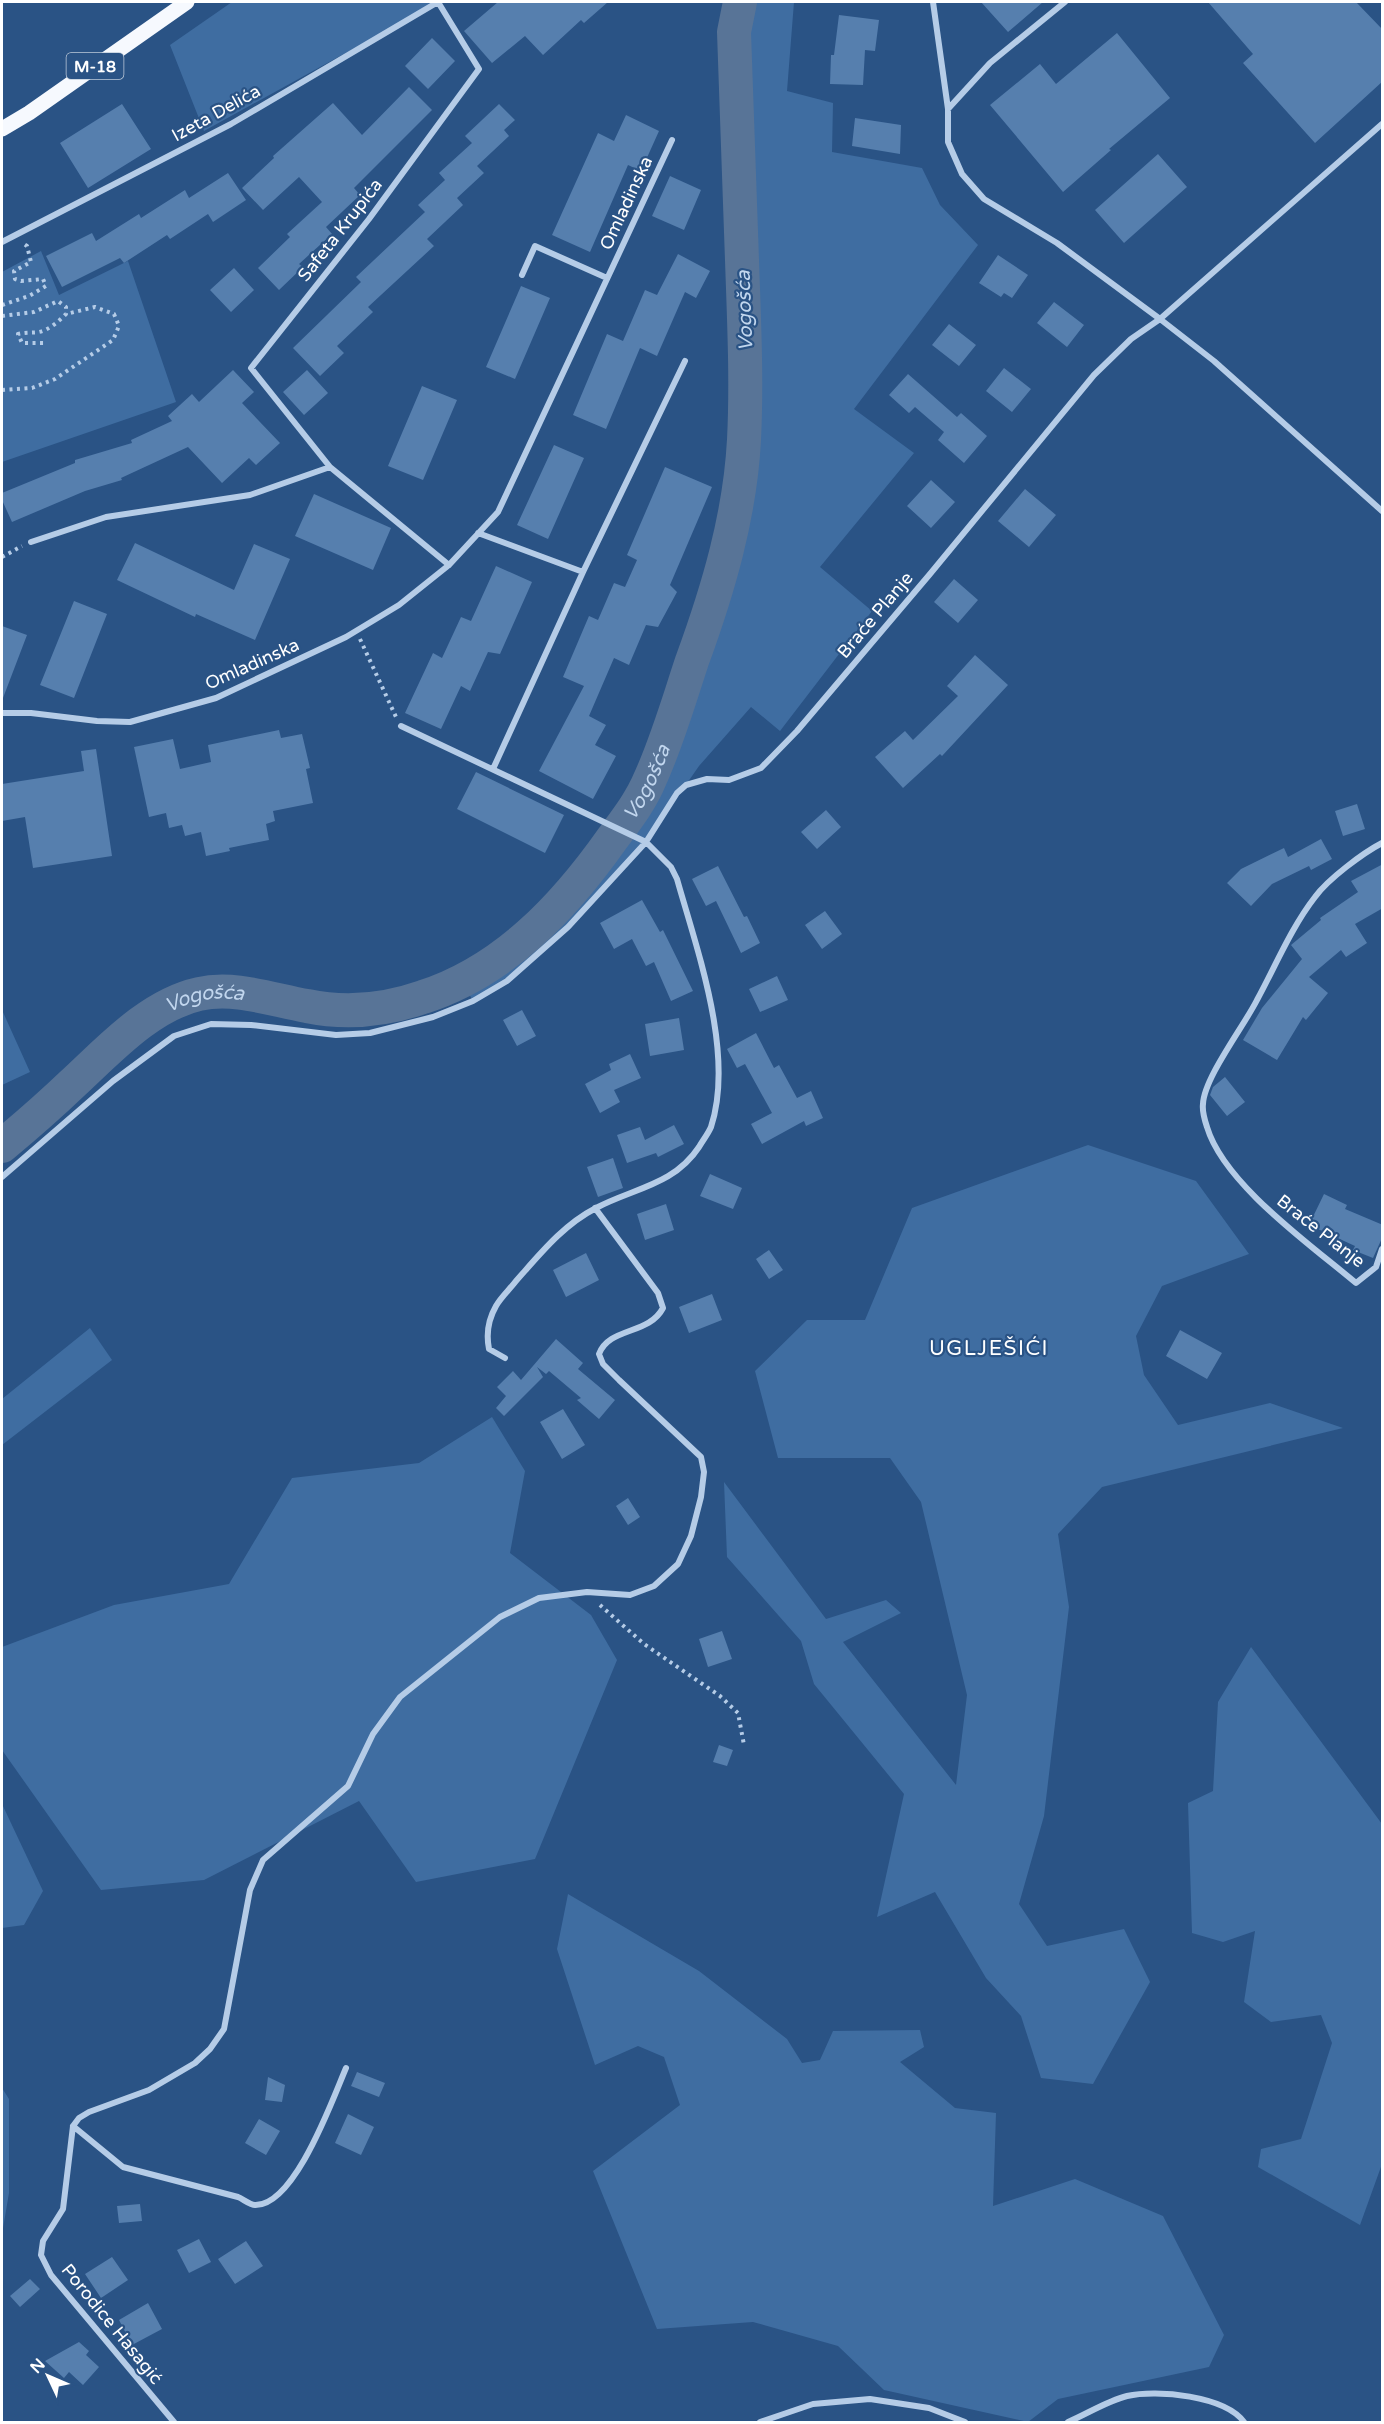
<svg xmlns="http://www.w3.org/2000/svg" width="1384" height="2424" font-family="'Varela Round',sans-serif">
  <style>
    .green { fill: #3f6da1 }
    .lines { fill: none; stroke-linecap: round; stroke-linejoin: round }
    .river { stroke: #587497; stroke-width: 34 }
    .building { fill: #567fae }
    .path { stroke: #b5cce7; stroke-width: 4; stroke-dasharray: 3 4.5; stroke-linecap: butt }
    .minor { stroke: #b5cce7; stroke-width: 6 }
    .primary { stroke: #f6f9fe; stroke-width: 15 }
    .labels { text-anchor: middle; stroke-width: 4.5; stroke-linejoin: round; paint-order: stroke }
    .shield { fill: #2a5385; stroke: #bfcbda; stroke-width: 1.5 }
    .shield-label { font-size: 16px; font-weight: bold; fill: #fff }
    .street-label { font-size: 18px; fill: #fff; stroke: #2a5385 }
    .water-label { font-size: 20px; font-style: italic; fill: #c1d6ee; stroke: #2a5385 }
    .quarter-label { font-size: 21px; letter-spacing: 1.5px; fill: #fff; stroke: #2a5385 }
  </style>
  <rect width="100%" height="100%" fill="#2a5385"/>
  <!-- green -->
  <path class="green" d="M232 2H438L204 131 170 45Z
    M740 2H794L787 91 833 103 832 152 922 168 940 205 978 245 854 409 914 453 820 567 872 611 780 731 751 707 699 766 646 842 529 964 473 1001 462 981 491 964 529 936 567 898 633 811 650 780 710 612 733 525 744 443 746 356 734 32Z
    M41 251 59 295 128 261 176 402 2 462V272Z
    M2 1010 30 1072 2 1085Z
    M1088 1145 1196 1181 1249 1254 1162 1286 1136 1336 1144 1375 1178 1425 1270 1403 1343 1428 1102 1487 1058 1534 1069 1607 1044 1816 1019 1904 1047 1946 1124 1929 1150 1982 1093 2084 1041 2078 1021 2016 986 1978 935 1892 877 1917 904 1794 814 1684 801 1641 727 1557 724 1482 826 1619 886 1600 901 1613 843 1642 956 1785 967 1695 921 1502 890 1458H778L755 1371 807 1320H865L912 1208Z
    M90 1328 112 1360 2 1445V1399Z
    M492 1417 525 1471 510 1553 591 1615 617 1660 535 1859 416 1882 359 1801 204 1880 101 1890 2 1750V1647L114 1605 229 1584 292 1478 419 1463Z
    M1251 1647 1382 1824V2164L1360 2225 1258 2167 1261 2149 1301 2139 1332 2043 1321 2015 1271 2022 1244 2002 1255 1931 1223 1942 1192 1933 1188 1803 1213 1791 1218 1702Z
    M2 1804 43 1891 24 1925 2 1928Z
    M568 1894 699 1971 787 2039 802 2063 820 2060 833 2031 920 2030 924 2047 900 2062 955 2108 996 2113 993 2206 1075 2179 1163 2216 1224 2335 1209 2367 1058 2399 1028 2422 884 2390 838 2346 753 2322 657 2329 593 2171 680 2105 664 2057 638 2046 595 2065 557 1949Z
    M2 2088 9 2099V2193L2 2234Z"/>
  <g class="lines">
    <!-- river -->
    <path class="river" id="s1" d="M2 1146C26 1126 49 1106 72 1084 108 1051 149 1005 199 994 235 986 272 1000 307 1006 346 1014 386 1010 423 997 504 971 564 907 612 839 626 820 641 801 650 779 667 742 679 700 692 661 718 590 740 516 744 440 747 380 744 320 742 260 740 184 737 108 734 32L740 2"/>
  </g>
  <!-- building -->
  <path class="building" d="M498 2H608L584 23 581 20 543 55 525 36 492 63 464 31Z
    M981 2H1043L1008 32Z
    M1208 2H1356L1383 30V81L1315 143 1243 63 1253 54Z
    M839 15 879 20 875 51 865 50 863 85 830 84 831 55H834Z
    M1117 33 1170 98 1109 149 1111 150 1063 192 990 105 1040 64 1056 84Z
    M432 38 455 61 428 89 405 66Z
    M409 87 432 110 354 188 360 195 326 227 332 234 299 264 303 267 279 290 258 268 290 237 287 234 322 202 299 177 263 210 242 188 274 158 273 156 333 103 362 135Z
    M122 104 151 149 88 188 60 143Z
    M499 104 515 120 504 130 509 136 477 166 484 173 457 198 463 205 427 239 434 246 368 307 373 312 337 346 344 353 320 376 293 348 361 282 356 277 425 212 418 205 445 180 439 173 472 143 465 136Z
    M626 115 659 131 641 171 628 165 590 252 552 235 598 133 614 141Z
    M855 118 901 125 900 154 852 146Z
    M1158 154 1187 187 1124 243 1095 210Z
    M228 173 246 200 213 222 208 214 170 239 167 235 124 263 120 258 62 287 46 256 92 233 96 241 139 214 141 218 185 190 189 198Z
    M670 176 701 190 684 230 652 216Z
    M678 254 710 271 696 298 685 292 657 356 640 348 606 429 573 415 607 334 623 341 645 290 657 295Z
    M998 255 1028 275 1012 298 1004 293 1001 297 979 283Z
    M234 268 254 290 231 312 210 290Z
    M521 286 550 298 515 379 486 367Z
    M1054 302 1084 325 1067 347 1037 323Z
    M949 324 976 345 959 366 932 345Z
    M1004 368 1031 389 1012 412 986 391Z
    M233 370 254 392 242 403 280 443 256 465 249 458 222 483 188 447 121 478 122 480 85 491 12 522 2 500V493L75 463V460L132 443 131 440 172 421 168 416 192 394 199 402Z
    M307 370 328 393 304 415 283 392Z
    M908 374 957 417 961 413 987 436 964 463 938 440 944 432 915 407 909 413 889 395Z
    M422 386 457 400 423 480 388 466Z
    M554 445 584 458 548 539 517 525Z
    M665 467 712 487 670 585 677 592 658 627 646 625 629 665 614 658 589 716 606 725 595 745 616 756 593 799 539 771 584 686 563 677 589 616 598 620 614 583 625 587 637 560 627 555Z
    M931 480 955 502 931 528 907 506Z
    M1025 489 1056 515 1029 547 998 521Z
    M314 494 391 528 373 570 295 536Z
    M135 543 234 590 254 544 290 559 255 640 196 614 195 617 117 580Z
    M496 566 532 582 500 654 488 652 470 691 461 686 441 729 405 713 433 653 442 658 461 617 471 621Z
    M954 579 978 600 958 623 934 602Z
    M74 601 107 614 74 698 40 685Z
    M2 626 27 635 3 698H2Z
    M975 655 1008 685 942 756 940 754 903 788 875 757 905 731 913 740 958 696 947 686Z
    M279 730 281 738 302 734 310 768 306 769 313 803 273 811 275 821 266 824 269 840 229 848 230 851 206 856 201 832 185 836 182 825 169 828 166 813 149 817 134 747 173 739 180 769 211 762 208 745Z
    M96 749 112 856 33 868 25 817 2 821V784L84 771 81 751Z
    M476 772 564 815 545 853 457 809Z
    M1357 804 1365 829 1343 836 1335 811Z
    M826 810 841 827 817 849 801 832Z
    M1321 839 1332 859 1311 870 1309 866 1272 884 1251 906 1227 883 1241 869 1284 848 1288 857Z
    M1383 864V908L1355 924 1367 943 1346 957 1341 950 1309 977 1328 993 1306 1020 1303 1017 1277 1060 1243 1040 1262 1008 1302 959 1291 945 1321 920 1320 918 1358 892 1351 881Z
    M718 866 744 917 747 916 760 943 741 953 716 901 706 906 692 879Z
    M642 900 660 932 663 930 693 991 671 1001 654 962 646 966 632 939 614 949 600 923Z
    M825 911 842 934 822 949 805 925Z
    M777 976 788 1000 760 1012 749 989Z
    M522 1010 536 1036 517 1046 503 1020Z
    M679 1018 684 1050 650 1056 645 1024Z
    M756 1033 774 1068 779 1065 797 1098 811 1091 823 1118 806 1126 804 1121 762 1144 751 1124 772 1113 745 1064 737 1068 727 1049Z
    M630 1054 641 1078 614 1090 620 1102 600 1113 585 1084 611 1070 609 1064Z
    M1225 1077 1245 1102 1227 1116 1210 1095 1213 1087Z
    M674 1125 684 1144 658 1157 656 1153 627 1163 617 1135 640 1127 645 1140Z
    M613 1158 623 1188 598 1197 587 1167Z
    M710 1174 742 1188 733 1209 700 1196Z
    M1324 1194 1347 1205 1345 1209 1383 1225V1236L1373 1258 1353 1250 1355 1246 1309 1225Z
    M666 1204 674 1230 645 1240 637 1214Z
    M769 1250 783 1270 769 1279 756 1259Z
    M586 1253 599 1280 566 1297 553 1270Z
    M712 1294 722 1320 689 1333 679 1307Z
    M1180 1330 1222 1353 1207 1379 1166 1356Z
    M556 1339 583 1363 578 1369 615 1400 599 1419 577 1400 581 1398 549 1371 546 1374 537 1367 543 1377 504 1416 496 1408 506 1396 497 1387 513 1371 521 1380Z
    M563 1409 585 1445 562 1459 540 1422Z
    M628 1498 640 1517 628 1525 616 1506Z
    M722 1631 732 1659 708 1667 699 1639Z
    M719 1745 733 1750 727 1766 713 1762Z
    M357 2072 385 2083 379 2097 351 2086Z
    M268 2077 285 2085 282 2102 265 2100Z
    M348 2114 374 2127 361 2155 335 2143Z
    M259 2119 280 2131 266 2155 245 2143Z
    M140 2204 142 2221 119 2223 117 2206Z
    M199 2239 211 2262 189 2273 177 2250Z
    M246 2241 263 2266 235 2284 218 2259Z
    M112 2257 128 2280 101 2298 85 2274Z
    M30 2279 40 2289 20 2307 10 2296Z
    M148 2303 162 2329 132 2345 119 2320Z
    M79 2342 89 2351 86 2355 99 2367 83 2385 69 2372 64 2378 45 2361Z"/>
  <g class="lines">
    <!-- path -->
    <path class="path" d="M2 305 29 296 46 286 43 279 21 281 15 279 14 271 31 262 27 246 24 244
      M2 316 34 312 58 301 66 307V314C59 321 49 330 39 332 32 333 26 332 18 334L22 343H46
      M2 390 32 388 55 379 113 340 119 326 114 314 95 307 66 314
      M2 557 22 546
      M360 639 396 717
      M600 1605 644 1644 720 1696 738 1713 744 1745"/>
    <!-- minor -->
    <path class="minor" d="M438 2 479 69 369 219 251 368 330 467 449 565
      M933 2 948 109
      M1065 2 990 63 948 109V142L962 174 984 199 1057 243 1160 319 1214 361 1382 511
      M2 242 231 124 438 2
      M522 275 535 246 607 278
      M478 533 583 572 493 769
      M31 542 106 517 250 495 330 467
      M583 572 685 361
      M2 713H31L97 721 130 722 216 698 346 637 399 605 449 565 498 512 672 140
      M401 726 646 842 671 867 677 879C697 950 735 1054 711 1127 708 1134 703 1140 699 1147 674 1185 634 1188 596 1208 563 1225 540 1254 516 1281 510 1289 501 1297 496 1306 488 1320 486 1334 489 1349L505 1358
      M1382 843C1363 853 1328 879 1315 897 1291 928 1276 965 1257 1000 1244 1026 1204 1078 1203 1104 1202 1111 1205 1121 1207 1127 1224 1184 1311 1245 1356 1283L1376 1267 1382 1249
      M2 1177 113 1081 174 1036 211 1024 251 1025 336 1035 370 1033 433 1017 473 1001 507 981 568 927 646 842 677 793 686 785 707 779 729 780 761 768 797 731 930 574 1094 375 1131 339 1160 319 1382 124
      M73 2126 123 2167 238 2197C243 2199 250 2205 255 2205 295 2206 333 2098 346 2068
      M174 2422 51 2275 41 2255 43 2241 63 2209 73 2126 79 2118 89 2112 149 2090 195 2063 210 2049 224 2029 250 1890 263 1860 348 1786 373 1734 400 1697 500 1617 539 1598 587 1592 630 1595 654 1586 678 1564 691 1536 701 1497 704 1472 701 1457 619 1380 603 1364 599 1354C609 1327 649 1335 663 1308L658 1293 595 1208
      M760 2422 813 2404 870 2399 929 2408 965 2422
      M1068 2422C1087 2414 1107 2401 1127 2396 1157 2389 1225 2396 1244 2422"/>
    <!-- primary -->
    <path class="primary" d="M2 129 29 113 187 2"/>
  </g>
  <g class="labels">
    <!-- shield labels -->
    <rect class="shield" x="66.5" y="53" width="57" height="26" rx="4.5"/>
    <g class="shield-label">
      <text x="95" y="72">M-18</text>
    </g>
    <!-- street labels -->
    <g class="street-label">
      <text transform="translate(216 113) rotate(-29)" y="6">Izeta Delića</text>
      <text transform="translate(626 203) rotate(-65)" y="6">Omladinska</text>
      <text transform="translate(340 230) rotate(-52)" y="6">Safeta Krupića</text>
      <text transform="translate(875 615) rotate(-50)" y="6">Braće Planje</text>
      <text transform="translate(252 664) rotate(-24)" y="6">Omladinska</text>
      <text transform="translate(1321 1231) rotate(38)" y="6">Braće Planje</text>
      <text transform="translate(112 2324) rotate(51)" y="6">Porodice Hasagić</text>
    </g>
    <!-- water labels -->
    <g class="water-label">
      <text transform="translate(744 311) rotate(-92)" y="7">Vogošća</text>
      <text dy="7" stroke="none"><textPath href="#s1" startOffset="796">Vogošća</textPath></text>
      <text dy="7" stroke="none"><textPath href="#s1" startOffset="256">Vogošća</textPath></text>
    </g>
    <!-- quarter labels -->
    <g class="quarter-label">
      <text x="989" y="1355">UGLJEŠIĆI</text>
    </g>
  </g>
  <!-- border -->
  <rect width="1384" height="2424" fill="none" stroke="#ffffff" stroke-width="6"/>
  <!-- north arrow -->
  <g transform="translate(48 2376) rotate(314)" stroke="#2a5385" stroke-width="4.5" paint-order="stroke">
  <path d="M0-4.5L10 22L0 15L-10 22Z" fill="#ffffff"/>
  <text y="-9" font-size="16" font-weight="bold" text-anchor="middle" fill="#ffffff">N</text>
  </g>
</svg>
